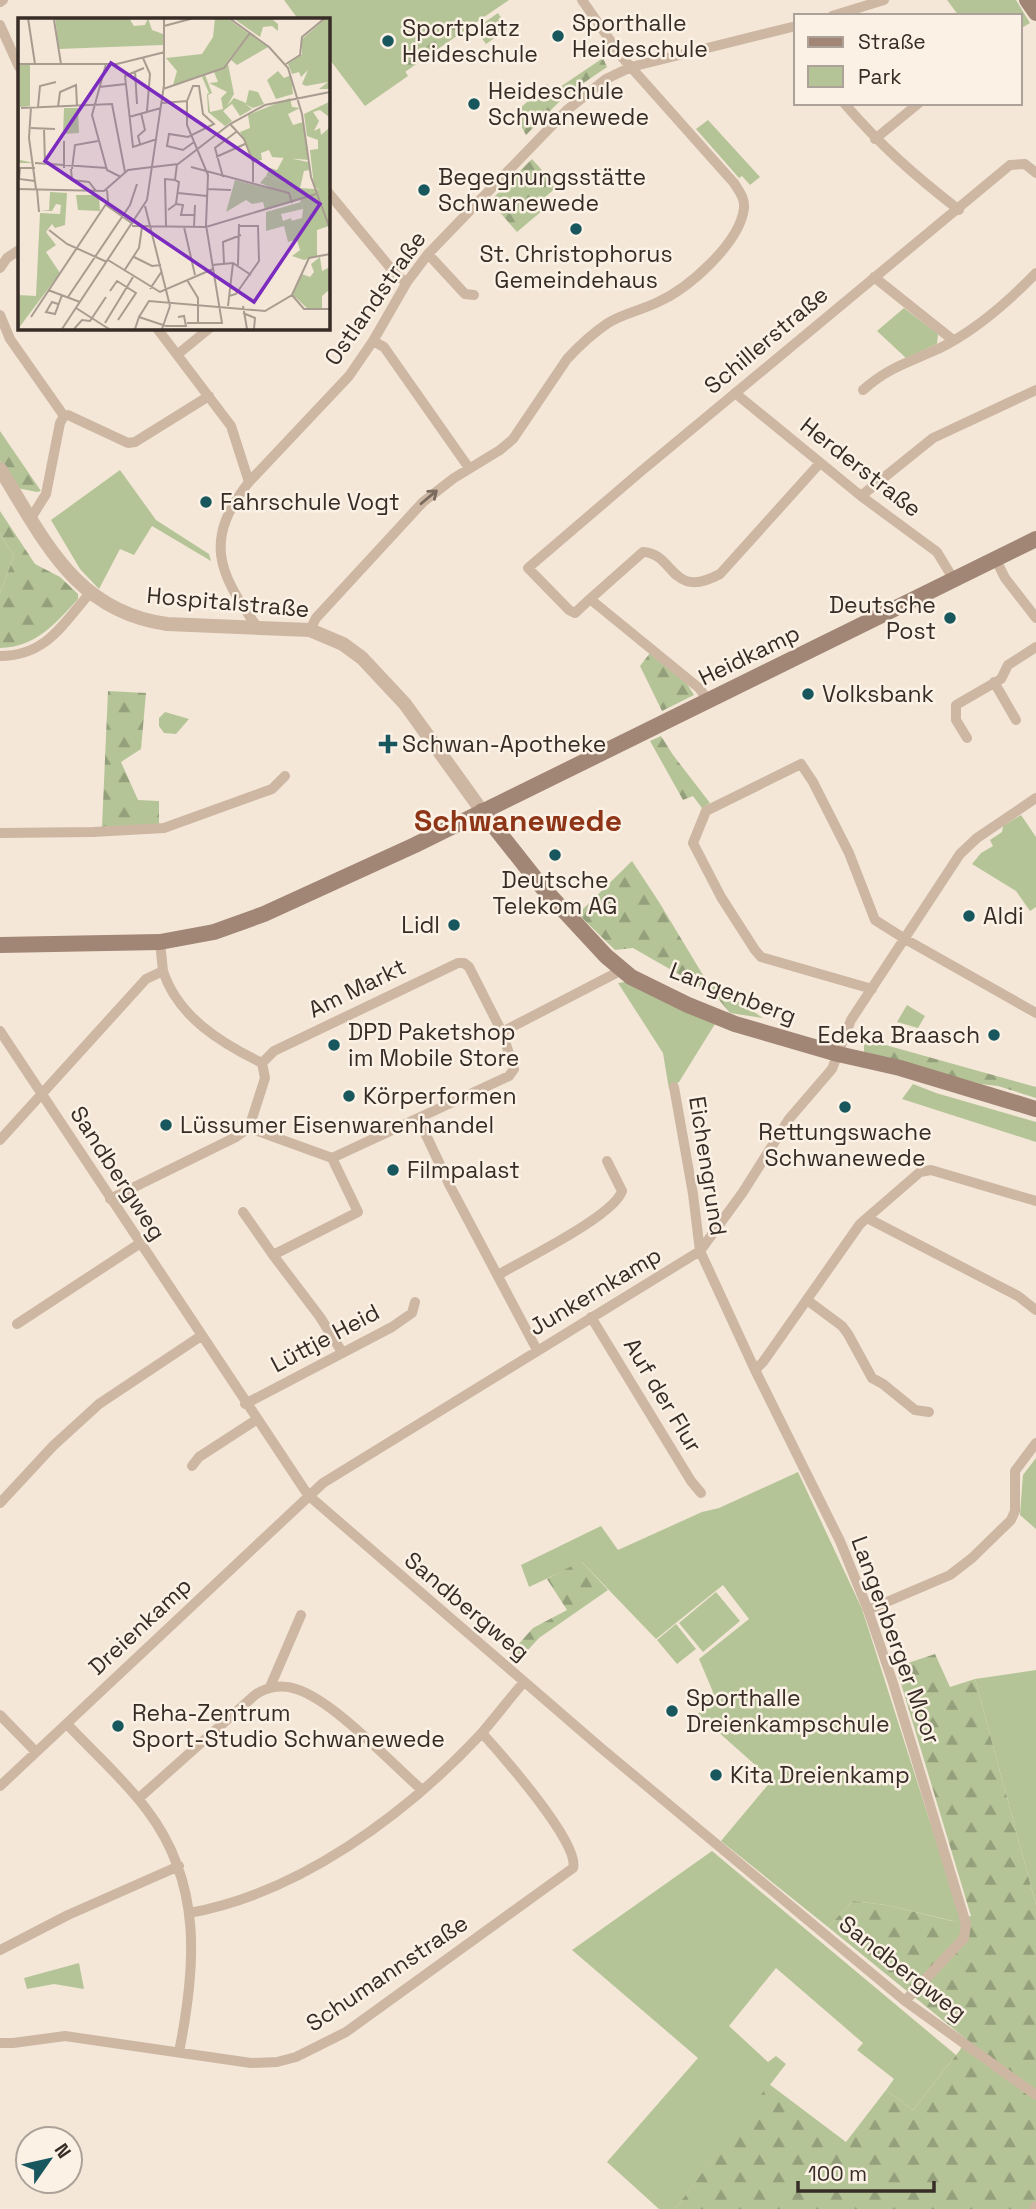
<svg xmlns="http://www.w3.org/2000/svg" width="1036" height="2209" font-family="'Space Grotesk',sans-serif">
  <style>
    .green { fill: #b5c497 }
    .forest { fill: url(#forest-firs) }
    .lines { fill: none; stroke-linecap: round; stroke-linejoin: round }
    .minor { stroke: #cdb7a3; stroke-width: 10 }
    .tertiary { stroke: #cdb7a3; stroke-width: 14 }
    .secondary { stroke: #a18575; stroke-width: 16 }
    .oneway { stroke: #7a6b5e }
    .poi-dot { fill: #18575d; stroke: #fbf1e5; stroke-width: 2.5 }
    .labels { text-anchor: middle; stroke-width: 5; stroke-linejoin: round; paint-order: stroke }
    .poi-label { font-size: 23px; fill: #372c26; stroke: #fbf1e5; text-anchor: start }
    .street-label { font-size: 23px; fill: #372c26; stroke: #fbf1e5 }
    .district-label { font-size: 30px; font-weight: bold; fill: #8e3517; stroke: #fbf1e5 }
    .inset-road { fill: none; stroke: #a89c91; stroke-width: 2 }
    .view { fill: #7b2cbf; fill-opacity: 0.15; stroke: #7b2cbf; stroke-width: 3.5 }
    .inset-edge { fill: none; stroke: #372c26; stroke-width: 3.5 }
  </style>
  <defs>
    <pattern id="forest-firs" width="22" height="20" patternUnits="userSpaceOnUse" patternTransform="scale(1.75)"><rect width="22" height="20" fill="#b5c497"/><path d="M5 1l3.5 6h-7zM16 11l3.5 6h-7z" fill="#949f7b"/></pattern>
  </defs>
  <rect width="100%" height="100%" fill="#f4e7d8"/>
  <!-- green -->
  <path class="green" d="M284 0H509L405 71 408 76 365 106 327 56V19H298Z
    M947 0H1016L1030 23 1020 29V16H959Z
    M498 13 508 28 486 44 475 29Z
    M708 120 760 177 750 185 742 176 739 178 696 129Z
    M904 308 938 334 937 344 906 358 877 331Z
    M120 470 156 520 209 554 211 561 152 526 134 555 120 549 99 589 80 569 51 520Z
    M0 534 14 556 0 593Z
    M165 712 189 719 176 734 164 733 159 726V718Z
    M1021 815 1036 837V907L1030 911 1016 891 972 864 981 853 993 846 990 840 1002 832 1003 826Z
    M631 981 715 1024 679 1082 669 1089 663 1053 618 983Z
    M907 1005 925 1016 918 1028 897 1022Z
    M913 1084 936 1093 1036 1122V1142L902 1099Z
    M1036 1458V1529L1020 1515 1023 1475Z
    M798 1472 862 1609 961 1919 953 1921 886 1905 853 1901 828 1927 721 1841 772 1780 698 1714 713 1692 699 1659 749 1619 723 1585 656 1639 582 1562 529 1587 521 1565 601 1526 618 1550 702 1512 719 1508Z
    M716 1592 740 1621 703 1652 679 1623Z
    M676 1624 696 1649 677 1664 657 1640Z
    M1036 1670V1905L975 1679Z
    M712 1851 956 2055 913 2110 886 2090 894 2079 857 2050 863 2043 776 1968 729 2026 768 2062 776 2056 786 2064 675 2209H659L607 2162 698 2058 572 1950Z
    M79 1963 84 1989 54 1984 27 1989 24 1978Z"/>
  <!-- forest -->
  <path class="forest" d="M466 19 471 26 405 72 400 65Z
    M603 58 607 67 566 95 526 135 518 120 517 111 547 84 554 91Z
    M532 159 557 187 538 203 543 210 517 232 490 201Z
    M0 431 41 491 37 492 17 488 0 461Z
    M0 511 35 564 60 577 78 594V599C55 624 36 647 0 648V593L14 556 0 534Z
    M650 653 687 684 694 695 662 711 640 666Z
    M108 691 146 693 141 749 121 762 138 800 159 801V824L102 827Z
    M661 736 673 755 710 803 702 808 693 796 683 800 650 741Z
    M632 861 659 902 706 980 763 1018 730 1013 715 995 633 948 615 950 578 914Z
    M864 1039 1036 1087V1098L998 1086 981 1084 864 1052Z
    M581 1561 608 1590 539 1638 515 1664 508 1656 533 1628 567 1610 547 1579Z
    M935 1654 950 1687 975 1679 1036 1905V2209H675L769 2084 846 2142 886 2090 913 2110 960 2050 966 2039 828 1927 853 1901 886 1905 952 1921 971 1916 896 1667Z"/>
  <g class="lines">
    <!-- minor -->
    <path class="minor" d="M0 2 3 0
      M832 16 884 0
      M0 25 19 67
      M844 103C881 146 914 175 959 210
      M875 139 919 103
      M327 191 398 277 407 282
      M428 254 465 294 474 295
      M0 268 7 258 19 250
      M874 277 953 340
      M0 315 10 339 64 416 60 423 46 494 31 518
      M156 327 231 426 249 482
      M373 341 384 347 469 468
      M178 354 211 327
      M863 390C887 368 909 362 938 349 975 331 1008 302 1036 273
      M735 393 861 496 937 552 954 580
      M64 416 68 415 128 443 135 442 209 396
      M861 496 933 438 1036 390
      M996 560 1005 578 1036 618
      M590 599 643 552C675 553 670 601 720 574L820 463
      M258 628C218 573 203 540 249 482L349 376 373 341 407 282 428 254 567 110 606 79 631 67 796 26
      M310 630 316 618 423 502 454 478 500 450 513 439 567 359C580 345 593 333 608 323 624 313 642 310 658 302 689 288 740 243 744 208 745 198 739 191 734 183L621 56 582 0
      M0 656C46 656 62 625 90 593
      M994 682 1016 720
      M708 700 699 688 590 599 575 613 569 610 528 568 639 473 1010 165 1025 164 1036 173
      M967 738 956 720V705L1001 679 1008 665 1036 647
      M0 833 93 832 164 828 272 789 285 776
      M163 971C178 1017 221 1043 262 1063
      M872 989 761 957 755 950 721 897 693 843 706 811 801 764 813 782 849 853 875 920 905 939 1036 1013
      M0 1031 308 1495 601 1748 905 2001 1036 2095
      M674 1087 693 1194 700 1251 755 1370 840 1541 868 1610 893 1683 966 1924 964 1938 905 2001
      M418 1118 450 1186 537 1350
      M249 1128 332 1158 509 1076 514 1069 502 1032
      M0 1140 146 979 163 971 160 942
      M332 1158 358 1212 273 1255 320 1317 342 1352
      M110 1199 236 1137 249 1128 265 1078 262 1063 274 1051 458 963H464L469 967 502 1032 622 970
      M243 1212 273 1255
      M869 1219 1018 1296 1036 1310
      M498 1275C523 1260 614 1216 622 1191L607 1161
      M807 1300 842 1326 848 1334 872 1378 883 1384 915 1410 929 1412
      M591 1317 691 1481 701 1493
      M17 1324 139 1244
      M755 1370 763 1362 860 1224 920 1172 931 1170 1036 1201
      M245 1404 392 1327 412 1313 415 1302
      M192 1466 199 1457 256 1420
      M0 1503 53 1446 99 1404 201 1336
      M868 1610 950 1575 972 1558 1011 1520 1015 1511V1471L1036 1443
      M270 1687 301 1615
      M0 1715 36 1752
      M67 1724C93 1752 124 1779 147 1810 203 1884 196 1967 179 2052
      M0 1786 323 1483 700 1251 743 1192 789 1119 832 1069 851 1020 960 854 977 838 1036 798
      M138 1799 255 1695C266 1687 282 1684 296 1689 333 1700 391 1763 422 1790
      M189 1913C298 1894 405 1815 480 1735 495 1718 509 1699 524 1682
      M0 1950 68 1915 179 1866
      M0 2043H13L65 2036 251 2063 277 2062 296 2057 346 2032 573 1868C581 1844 500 1753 482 1733
      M1034 2209 1036 2206"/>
    <!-- tertiary -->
    <path class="tertiary" d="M0 469C45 541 75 611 167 624L310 630 343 644 362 658 405 704 482 811"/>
    <!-- secondary -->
    <path class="secondary" d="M1027 0 1036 13
      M482 811 542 887 606 956 631 977 688 1005 735 1024 838 1054 900 1068 1036 1109
      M0 945 160 942 214 932 264 914 415 845 1036 539"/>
  </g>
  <!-- one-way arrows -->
  <defs><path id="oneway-shaft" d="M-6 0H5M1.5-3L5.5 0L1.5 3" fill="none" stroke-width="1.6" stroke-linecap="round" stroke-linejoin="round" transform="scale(1.75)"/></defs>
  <use class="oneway" href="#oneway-shaft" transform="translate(429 497) rotate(-40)"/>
  <!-- markers -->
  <g class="poi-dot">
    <circle cx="558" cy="36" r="7"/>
    <circle cx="388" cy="41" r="7"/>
    <circle cx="474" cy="104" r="7"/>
    <circle cx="424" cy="190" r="7"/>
    <circle cx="576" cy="229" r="7"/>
    <circle cx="206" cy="502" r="7"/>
    <circle cx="950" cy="618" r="7"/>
    <circle cx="808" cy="694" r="7"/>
    <path d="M384.5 733.5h7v7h7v7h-7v7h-7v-7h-7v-7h7z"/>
    <circle cx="555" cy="855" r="7"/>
    <circle cx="969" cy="916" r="7"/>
    <circle cx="454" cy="925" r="7"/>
    <circle cx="994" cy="1035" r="7"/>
    <circle cx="334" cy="1045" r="7"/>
    <circle cx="349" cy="1096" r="7"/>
    <circle cx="845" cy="1107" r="7"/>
    <circle cx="166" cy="1125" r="7"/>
    <circle cx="393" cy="1170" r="7"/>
    <circle cx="672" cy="1711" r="7"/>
    <circle cx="118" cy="1726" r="7"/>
    <circle cx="716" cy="1775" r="7"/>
  </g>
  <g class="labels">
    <!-- poi labels -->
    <g class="poi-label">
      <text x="572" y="31">Sporthalle<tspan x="572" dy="26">Heideschule</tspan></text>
      <text x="402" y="36">Sportplatz<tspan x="402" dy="26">Heideschule</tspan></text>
      <text x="488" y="99">Heideschule<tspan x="488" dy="26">Schwanewede</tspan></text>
      <text x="438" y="185">Begegnungsstätte<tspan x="438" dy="26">Schwanewede</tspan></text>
      <text x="576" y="262" text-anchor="middle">St. Christophorus<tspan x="576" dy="26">Gemeindehaus</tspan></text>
      <text x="220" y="510">Fahrschule Vogt</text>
      <text x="936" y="613" text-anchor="end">Deutsche<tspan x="936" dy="26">Post</tspan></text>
      <text x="822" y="702">Volksbank</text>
      <text x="402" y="752">Schwan-Apotheke</text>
      <text x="555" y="888" text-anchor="middle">Deutsche<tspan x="555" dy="26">Telekom AG</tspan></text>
      <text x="983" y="924">Aldi</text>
      <text x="440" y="933" text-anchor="end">Lidl</text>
      <text x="348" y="1040">DPD Paketshop<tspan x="348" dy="26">im Mobile Store</tspan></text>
      <text x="980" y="1043" text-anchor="end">Edeka Braasch</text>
      <text x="363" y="1104">Körperformen</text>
      <text x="180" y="1133">Lüssumer Eisenwarenhandel</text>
      <text x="845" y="1140" text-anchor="middle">Rettungswache<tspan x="845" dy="26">Schwanewede</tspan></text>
      <text x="407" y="1178">Filmpalast</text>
      <text x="686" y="1706">Sporthalle<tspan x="686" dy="26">Dreienkampschule</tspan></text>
      <text x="132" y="1721">Reha-Zentrum<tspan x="132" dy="26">Sport-Studio Schwanewede</tspan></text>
      <text x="730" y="1783">Kita Dreienkamp</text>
    </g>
    <!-- street labels -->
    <g class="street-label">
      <text transform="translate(375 298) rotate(-55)" y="8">Ostlandstraße</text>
      <text transform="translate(766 340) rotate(-40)" y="8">Schillerstraße</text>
      <text transform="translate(861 467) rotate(38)" y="8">Herderstraße</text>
      <text transform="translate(228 602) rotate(5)" y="8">Hospitalstraße</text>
      <text transform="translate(749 655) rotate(-26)" y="8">Heidkamp</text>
      <text transform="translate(357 988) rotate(-26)" y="8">Am Markt</text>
      <text transform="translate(733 993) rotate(21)" y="8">Langenberg</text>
      <text transform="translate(708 1166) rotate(81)" y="8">Eichengrund</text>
      <text transform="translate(118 1173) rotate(57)" y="8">Sandbergweg</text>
      <text transform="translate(595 1291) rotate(-31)" y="8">Junkernkamp</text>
      <text transform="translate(325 1338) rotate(-28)" y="8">Lüttje Heid</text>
      <text transform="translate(663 1395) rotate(59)" y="8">Auf der Flur</text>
      <text transform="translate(467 1606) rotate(40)" y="8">Sandbergweg</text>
      <text transform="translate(140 1626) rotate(-43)" y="8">Dreienkamp</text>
      <text transform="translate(896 1640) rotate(70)" y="8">Langenberger Moor</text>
      <text transform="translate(903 1968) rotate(38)" y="8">Sandbergweg</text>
      <text transform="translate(387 1973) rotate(-34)" y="8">Schumannstraße</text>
    </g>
    <!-- district labels -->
    <g class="district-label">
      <text x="518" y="831">Schwanewede</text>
    </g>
  </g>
  <!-- overview -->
  <g transform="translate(18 18)">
    <rect width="312" height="312" fill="#f4e7d8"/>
    <path d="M37 0H111L116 8 127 7 130 0 134 12 145 16V27L41 31ZM197 0H209L231 16 205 50 155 67 159 53 148 40 184 36 195 19ZM215 0H253L260 6V13L254 8 245 9 242 19ZM307 1 311 2V71H301L310 64 288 68 284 66 290 52 283 59 281 54 274 56 270 46 284 36 283 22ZM232 16 250 29 219 47 213 42ZM210 46 216 76 209 88 216 80 228 85 231 72 240 74 246 86 235 90 227 86 234 91 222 98 214 86 205 93 214 103 207 108 190 94 189 76 191 75 184 59 187 57 194 75 190 77 192 94 205 91 203 80 209 74 191 65 200 64 196 54ZM260 53 266 60 273 57 275 76 258 81 249 62ZM272 80 274 89 282 90 270 96 275 107 285 104 291 142 254 139 251 132 243 135 244 142 235 143 222 114 232 110 230 97ZM311 84V99L302 92 295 94 301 103 296 113 302 110 303 117 311 110V176L296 169 292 132 300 131V122L289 118 286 96ZM46 90H60L61 115 45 116ZM266 139 290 144 292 152 286 153 282 170 248 158 252 150 259 152ZM217 162 270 175 262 188 247 192 245 184 234 186 228 182 208 194ZM58 177H81L82 193 60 192ZM283 184 285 191 263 196 265 203 273 200 280 221 270 224 266 208 248 213V194ZM302 239 304 253 312 249 311 272 304 278V291H290L275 277 284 256 292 259 296 254 293 246Z" fill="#b5c497"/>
    <path d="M0 47H12V88L2 89V142L16 145H0ZM248 158 282 170 311 172V208L299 212V238L286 242 274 238 282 232 273 203 284 200 285 191 282 182 262 188 269 176 242 165ZM32 174 49 175 47 207 37 210 34 206 28 214 38 227 28 234 42 255 0 311V277L18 278 22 195 42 196 43 187 38 186 34 193H22L31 192Z" fill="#b5c497"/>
    <path class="inset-road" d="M10 0 17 46M211 0 251 29 270 50 284 96 293 159 312 211M36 2 43 46M146 8 176 0M125 40 132 56 129 93M0 46H99L147 34M88 46 74 97 89 152 103 159M268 46 282 37 284 19 307 0M126 50 107 58 115 129 139 121M117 53 119 86M81 69 108 66M145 71 206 50 232 15M169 83 175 68H181L185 96 196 106 170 119 151 116 149 128 165 132 176 124M144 85 169 83V107L190 157 188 207 204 305H169M13 89 11 120 18 171M20 89 22 68 38 64M40 89 42 74 58 67 59 88M3 90 94 86 107 154M111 99 143 90M212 106 226 121 235 144V164M13 110 37 111M26 111 27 145M122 126 120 118 127 112 123 95M198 139 227 126M17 145 89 150M135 149 160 146 212 106 247 87 312 74M173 149 271 175 274 185M17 150H2L1 161 17 163M46 150V123M53 151 54 162 71 164 78 173M54 151 57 127 80 123M205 159 197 130 218 114M0 171 86 173 110 152 134 149M19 171 21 194M189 171 213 172M160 175 189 178M158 186 165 187 163 197H177M88 187 115 206M127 188 152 288M150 192 158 186 161 164 157 162M114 208 188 209 298 176M148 209 147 161 157 162 159 146M166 209 177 257M176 209 177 187M31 212 49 226 89 244M116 239 134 248 143 247M90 242 142 274 195 251M206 245 205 224 223 217M194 247 215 245 233 257M220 247 221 206M106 253 121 230 124 209M169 262 180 280V305M132 271 144 253M30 272 62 284M92 273 99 263 118 275 100 302M274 277 286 291H312M211 278 218 276 241 243 240 208H222M50 279 112 187 119 166M40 286 34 284 28 294 37 296 44 277M210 288 215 245M225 288 229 311M58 290 91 311M225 295 237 300 236 311M13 299 90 183 89 172M121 299 131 283 247 293 274 277 291 240 312 236M87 305 115 259M44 311 129 182 146 67V0M56 311 64 302 72 303 88 279M117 311 121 299 148 308H168L166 298 160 299M144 311 152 288"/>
    <path class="view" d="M93 45 302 186 236 284 27 143Z"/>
    <rect width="312" height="312" class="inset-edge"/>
  </g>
  <!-- legend -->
  <rect x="794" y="14" width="228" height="91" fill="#fbf1e5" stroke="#ada299" stroke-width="2"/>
  <rect x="808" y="37" width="35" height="10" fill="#a18575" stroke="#ada299" stroke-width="2"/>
  <text x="858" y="49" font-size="21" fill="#372c26">Straße</text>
  <rect x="808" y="66" width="35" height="21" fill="#b5c497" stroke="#ada299" stroke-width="2"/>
  <text x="858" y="84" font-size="21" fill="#372c26">Park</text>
  <!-- north arrow -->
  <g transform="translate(49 2160) rotate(56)"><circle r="33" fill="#fbf1e5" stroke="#ada299" stroke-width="2"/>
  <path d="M0-5L12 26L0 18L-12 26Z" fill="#18575d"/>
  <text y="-10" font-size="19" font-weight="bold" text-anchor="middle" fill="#372c26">N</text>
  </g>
  <!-- scale -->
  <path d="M798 2181v10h136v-10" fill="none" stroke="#372c26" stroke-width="3.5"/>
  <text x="808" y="2181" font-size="21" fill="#372c26" stroke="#fbf1e5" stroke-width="5" paint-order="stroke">100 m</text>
</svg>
